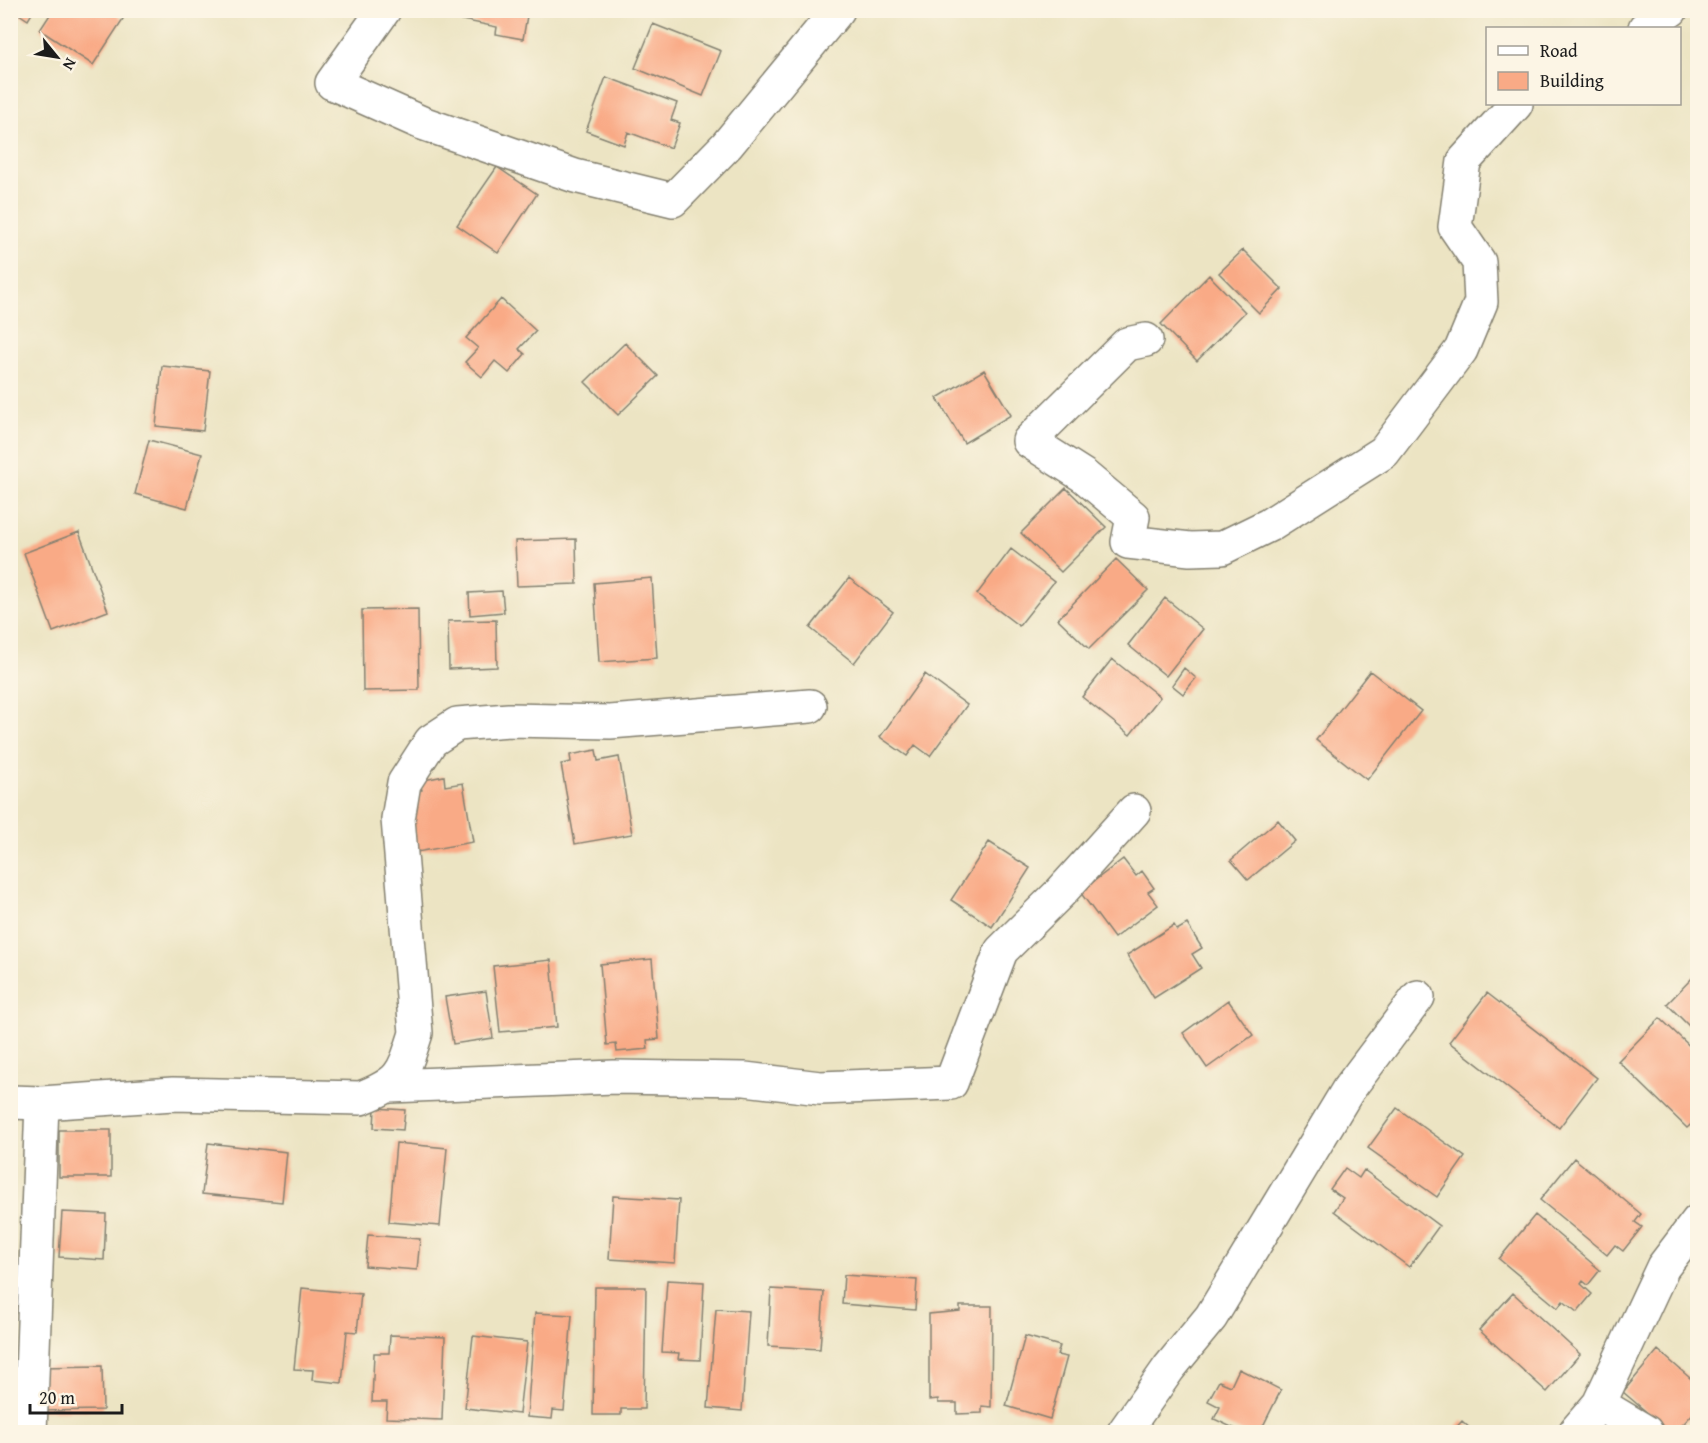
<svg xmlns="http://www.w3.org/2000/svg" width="1708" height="1443" font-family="'Gentium Book Plus',serif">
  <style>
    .building { fill: #f9aa86 }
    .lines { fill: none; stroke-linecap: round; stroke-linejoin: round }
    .minor-casing { stroke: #848070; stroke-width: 36 }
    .minor { stroke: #fff; stroke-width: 33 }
  </style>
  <rect width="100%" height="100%" fill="#fcf5e5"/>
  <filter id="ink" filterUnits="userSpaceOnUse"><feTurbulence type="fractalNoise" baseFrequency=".0167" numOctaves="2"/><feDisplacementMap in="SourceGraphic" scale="12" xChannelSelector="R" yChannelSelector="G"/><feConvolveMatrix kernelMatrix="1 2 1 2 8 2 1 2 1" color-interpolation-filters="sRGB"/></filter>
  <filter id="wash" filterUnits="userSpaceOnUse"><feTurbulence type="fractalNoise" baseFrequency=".008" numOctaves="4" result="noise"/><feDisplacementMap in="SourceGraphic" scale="24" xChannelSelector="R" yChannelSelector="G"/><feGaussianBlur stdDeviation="1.35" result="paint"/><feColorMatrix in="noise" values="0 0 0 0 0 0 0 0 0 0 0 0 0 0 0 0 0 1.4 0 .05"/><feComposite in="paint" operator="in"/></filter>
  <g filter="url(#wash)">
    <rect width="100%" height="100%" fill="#ece4c3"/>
    <g id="blocks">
      <!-- building -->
      <path class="building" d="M13 10H34L28 20Z
        M53 10H111L123 19 93 65 40 30Z
        M454 10H528L523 39 496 34 497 27 452 18Z
        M653 24 721 51 703 96 635 68Z
        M606 77 677 103 671 120 680 123 671 148 628 132 624 145 586 131Z
        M497 167 537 194 498 253 457 225Z
        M1243 250 1282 289 1259 313 1219 273Z
        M1209 275 1245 312 1197 361 1161 324Z
        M501 299 536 331 519 349 525 354 509 373 495 361 482 377 465 362 478 348 466 338Z
        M625 343 658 376 618 415 585 382Z
        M162 366 210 371 203 431 156 426Z
        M984 370 1011 415 964 443 937 398Z
        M149 440 202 454 187 508 135 494Z
        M1066 488 1106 527 1061 572 1021 533Z
        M79 532 108 611 53 632 24 553Z
        M576 539 577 584 517 586 515 541Z
        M1011 549 1054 582 1019 626 977 594Z
        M1116 559 1148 590 1089 649 1058 619Z
        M652 578 657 658 599 662 594 583Z
        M849 578 893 612 854 663 810 628Z
        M502 591 504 612 470 615 469 593Z
        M1165 598 1203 629 1166 676 1128 645Z
        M418 609 419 690 363 691 362 610Z
        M496 620 497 667 449 669 448 621Z
        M1112 659 1160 697 1130 735 1082 697Z
        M1184 668 1196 678 1183 694 1172 685Z
        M1370 671 1421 711 1367 780 1316 740Z
        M925 674 967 705 930 756 915 745 907 756 880 737Z
        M596 750 598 761 619 757 632 834 575 844 561 764 571 762 570 755Z
        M444 776 445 786 463 783 473 842 417 852 406 793 422 790 419 781Z
        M1278 820 1295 841 1248 880 1231 860Z
        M989 842 1030 868 992 927 951 900Z
        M1123 859 1136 876 1142 871 1154 888 1148 892 1158 905 1114 938 1080 892Z
        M1187 924 1202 948 1192 954 1201 968 1154 998 1127 955 1174 925 1177 930Z
        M652 959 659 1039 647 1040 648 1049 617 1052 616 1044 607 1045 600 964Z
        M551 960 557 1027 500 1032 493 966Z
        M1696 974 1698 976V1035L1667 1004Z
        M486 991 493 1038 453 1044 445 997Z
        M1487 993 1597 1078 1559 1128 1449 1042Z
        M1228 1000 1253 1035 1207 1068 1183 1033Z
        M1660 1018 1698 1054V1118L1687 1128 1618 1061Z
        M375 1108 405 1110 403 1130 374 1128Z
        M1397 1108 1465 1157 1437 1197 1368 1148Z
        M59 1130H111V1177H59Z
        M208 1143 287 1152 282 1202 202 1194Z
        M396 1143 447 1148 440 1226 389 1222Z
        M1574 1158 1641 1214 1635 1222 1642 1227 1623 1251 1615 1245 1607 1255 1540 1200Z
        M1345 1168 1359 1178 1364 1170 1439 1226 1409 1267 1334 1211 1343 1198 1330 1189Z
        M613 1196 679 1200 675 1263 609 1259Z
        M62 1212 106 1214 104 1260 59 1257Z
        M1535 1215 1600 1270 1588 1285 1583 1281 1581 1284 1592 1294 1577 1312 1563 1301 1558 1308 1499 1259Z
        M368 1235 420 1239 417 1270 365 1266Z
        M844 1275 917 1280 915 1310 842 1304Z
        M667 1280 704 1282 700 1360 678 1359 679 1353 662 1352Z
        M595 1287H646L644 1409H621V1415H593Z
        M302 1288 361 1294 357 1332 347 1331 342 1383 312 1380 313 1370 294 1369Z
        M771 1289 824 1292 820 1349 768 1346Z
        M1513 1293 1580 1354 1547 1392 1479 1330Z
        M960 1306H992L991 1407 982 1406V1413L957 1414V1403H938V1399L929 1400V1314L960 1311Z
        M716 1309 749 1311 742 1411 708 1408Z
        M535 1313 572 1315 564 1411 553 1410 552 1419 527 1417Z
        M390 1335 445 1337 442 1420 386 1418 387 1402H372L374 1353H389Z
        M473 1336 527 1342 519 1414 465 1408Z
        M1025 1336 1060 1346 1057 1355 1067 1357 1050 1419 1006 1406Z
        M1658 1350 1698 1385V1408L1676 1432H1670L1623 1392Z
        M102 1366 103 1410 41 1411 40 1367Z
        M1239 1369 1281 1390 1260 1432H1242L1214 1419 1220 1407 1208 1401 1219 1381 1231 1386Z
        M1462 1421 1474 1432H1452Z"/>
    </g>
  </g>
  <g filter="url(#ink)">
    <use href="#blocks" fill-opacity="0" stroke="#848070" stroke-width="1.5"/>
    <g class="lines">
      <!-- minor casing -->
      <g class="minor-casing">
        <path id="minor" d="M384 10 332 83 422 123 575 176 673 200 727 145 838 10
          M1645 28 1671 10
          M1146 340 1127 344 1029 441 1084 476 1133 517 1128 542 1190 549 1222 548 1269 525 1384 452 1461 350 1481 302 1479 262 1455 227 1464 161 1516 104
          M390 1086 614 1077 745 1079 820 1088 951 1083 1001 951 1060 893 1134 811
          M10 1102 42 1103 30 1432
          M42 1103 173 1094 361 1098C402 1082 403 1074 416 1033L398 819 404 783 431 741 457 724 509 720 610 722 810 706
          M1599 1404 1646 1432
          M1124 1432 1169 1368 1211 1317 1348 1090 1418 997
          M1575 1432 1599 1404 1663 1267 1698 1221"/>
      </g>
      <!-- minor -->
      <use href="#minor" class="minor"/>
    </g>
  </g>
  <!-- margin -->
  <rect width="1708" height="1443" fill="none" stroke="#fcf5e5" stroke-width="36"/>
  <!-- legend -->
  <rect x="1486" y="27" width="195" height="78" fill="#fcf5e5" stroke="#a29e95" stroke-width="1.5"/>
  <rect x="1498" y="46" width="30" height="9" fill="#ffffff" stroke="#a29e95" stroke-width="1.5"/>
  <text x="1540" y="57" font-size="18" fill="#1c1c1c">Road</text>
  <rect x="1498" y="72" width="30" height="18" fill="#f9aa86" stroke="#a29e95" stroke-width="1.5"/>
  <text x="1540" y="87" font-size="18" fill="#1c1c1c">Building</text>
  <!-- north arrow -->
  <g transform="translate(57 57) rotate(120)" stroke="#fcf5e5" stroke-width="4.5" paint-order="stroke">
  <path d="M0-4.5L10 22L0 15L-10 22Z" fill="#1c1c1c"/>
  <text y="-9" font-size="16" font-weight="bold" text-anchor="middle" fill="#1c1c1c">N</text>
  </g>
  <!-- scale -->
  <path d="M30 1404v9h92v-9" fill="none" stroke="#1c1c1c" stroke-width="3"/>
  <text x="39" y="1404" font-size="18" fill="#1c1c1c" stroke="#fcf5e5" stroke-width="4.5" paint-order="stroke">20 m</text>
</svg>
